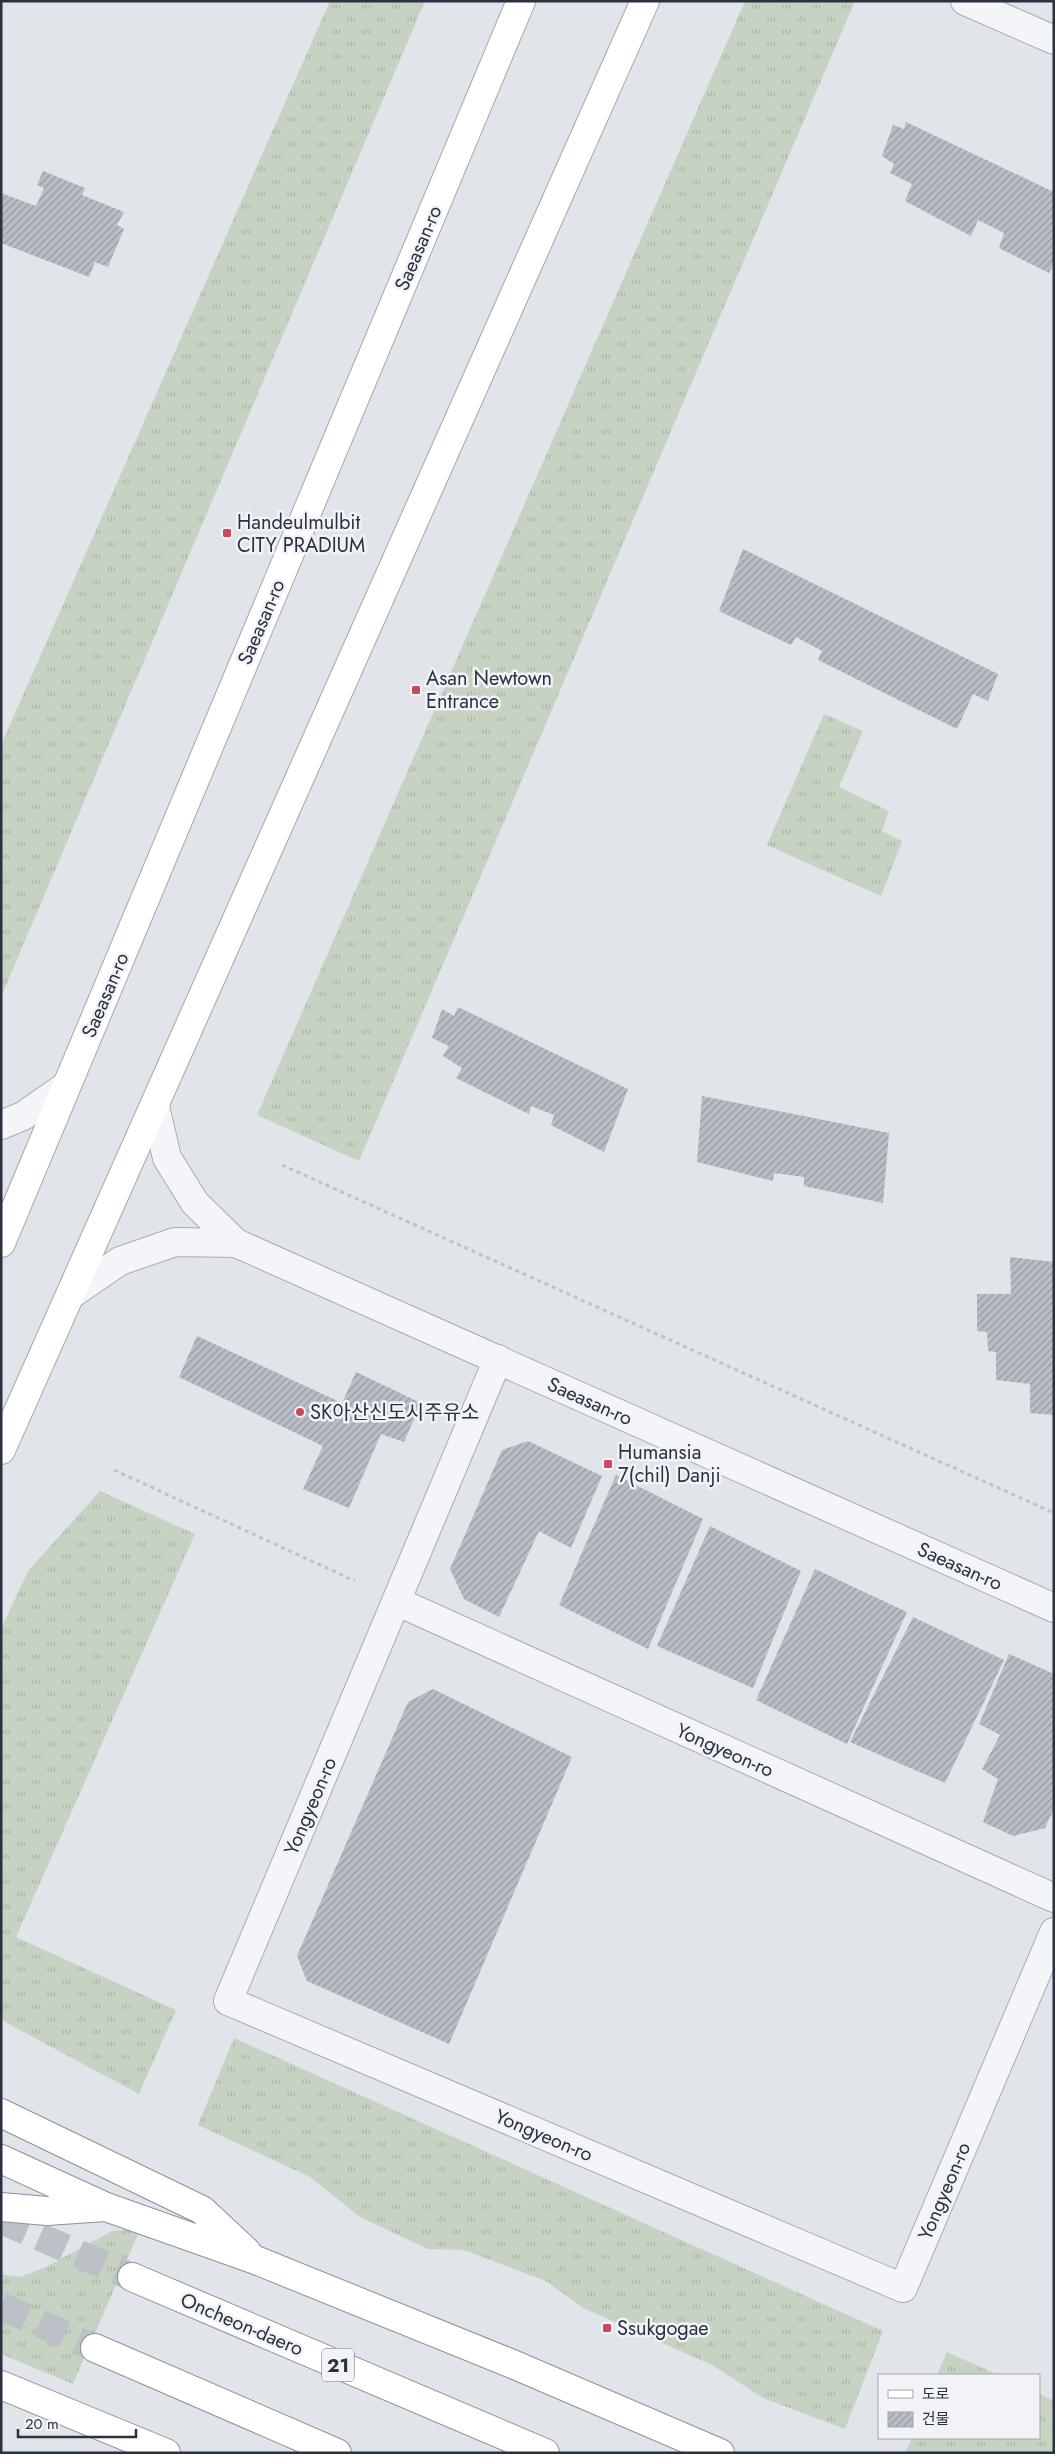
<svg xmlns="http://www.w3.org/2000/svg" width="1055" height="2454" font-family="Jost,'Noto Sans KR',sans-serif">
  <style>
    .grass { fill: url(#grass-tufts) }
    .building { fill: url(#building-hatch) }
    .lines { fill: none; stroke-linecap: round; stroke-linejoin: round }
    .highway-tunnel { stroke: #bcc0c7; stroke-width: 28; stroke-dasharray: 28 14; stroke-linecap: butt }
    .minor-casing { stroke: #a6abb3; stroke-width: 30 }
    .major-casing { stroke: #a1a8b4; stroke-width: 30 }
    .highway-casing { stroke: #89919f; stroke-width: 30 }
    .path { stroke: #bfc2c8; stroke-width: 3; stroke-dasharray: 4 4; stroke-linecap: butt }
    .minor { stroke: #f4f5f8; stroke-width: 28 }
    .major { stroke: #fff; stroke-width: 28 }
    .highway { stroke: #fff; stroke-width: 28 }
    .poi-dot { fill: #c94b5a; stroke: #f1f3f7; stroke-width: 2 }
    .labels { text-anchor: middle; stroke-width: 5; stroke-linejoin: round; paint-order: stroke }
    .shield { fill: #f1f3f7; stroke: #666b77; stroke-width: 1 }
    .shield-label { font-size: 19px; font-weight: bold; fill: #2a3140 }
    .street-label { font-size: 20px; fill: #2a3140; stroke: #f1f3f7 }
    .poi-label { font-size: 20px; fill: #2a3140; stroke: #f1f3f7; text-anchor: start }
  </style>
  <defs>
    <pattern id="grass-tufts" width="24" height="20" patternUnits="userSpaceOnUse" patternTransform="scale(1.25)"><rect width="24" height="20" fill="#c6d3c2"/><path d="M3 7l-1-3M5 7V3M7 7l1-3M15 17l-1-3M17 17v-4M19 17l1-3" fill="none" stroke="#aab6a8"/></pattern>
    <pattern id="building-hatch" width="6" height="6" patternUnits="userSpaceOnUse" patternTransform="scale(1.25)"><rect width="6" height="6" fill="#b8bdc6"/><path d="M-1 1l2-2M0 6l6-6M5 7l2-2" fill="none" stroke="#969aa2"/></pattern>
  </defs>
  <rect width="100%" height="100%" fill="#e1e4e9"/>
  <!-- grass -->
  <path class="grass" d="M330 1H425L1 997V745Z
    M745 1H855L359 1161 257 1115Z
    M824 714 863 731 839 787 889 811 882 831 902 841 881 896 767 845Z
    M100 1491 195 1534 16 1937 176 2010 139 2094 5 2022 1 2018V1629L28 1571Z
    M234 2038 883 2331 845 2429 763 2398 712 2365 583 2308 546 2281 464 2250 428 2249 360 2217 310 2177 198 2125Z
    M128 2230 138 2234 73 2384 1 2354V2274L20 2277 46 2267 112 2231Z
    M947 2352 998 2375H937Z
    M1039 2394 1054 2401V2453H905L912 2438H1039Z"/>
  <!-- building -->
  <path class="building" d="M906 122 1054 192V262L1049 273 999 248 1004 233 978 220 971 236 905 201 912 184 890 173 894 164 882 156 893 125 904 129Z
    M43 171 85 188 82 195 124 212 117 225 124 229 108 267 95 262 89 277 1 243V193L36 206 44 188 37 185Z
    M743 549 998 674 988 701 973 694 957 729 818 660 822 651 796 637 791 645 719 611Z
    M458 1007 628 1089 604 1152 551 1125 554 1115 531 1106 529 1114 456 1078 462 1068 443 1056 449 1046 432 1038 442 1009 454 1016Z
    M702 1096 889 1133 883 1203 804 1186V1177L774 1173 773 1181 697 1162Z
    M1010 1257 1054 1262V1415L1030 1413V1384L996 1380V1352L988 1351 987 1332 977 1331V1294H1011Z
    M197 1336 342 1403 356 1372 421 1403 404 1442 381 1434 349 1508 303 1489 323 1446 179 1377Z
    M528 1441 602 1476 571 1548 539 1531 499 1617 464 1599 450 1569 502 1450Z
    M616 1475 703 1519 648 1649 559 1605Z
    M710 1526 801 1571 753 1688 657 1646Z
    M815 1569 907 1612 847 1744 756 1700Z
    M913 1617 1004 1660 945 1783 850 1742Z
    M1009 1654 1054 1674V1808L1045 1828 1013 1836 983 1822 998 1779 982 1769 1000 1735 979 1724Z
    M433 1689 572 1757 449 2044 307 1981 297 1956 408 1702Z"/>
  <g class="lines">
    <!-- highway-tunnel -->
    <path class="highway-tunnel" d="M1 2220 132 2277
      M1 2306 95 2348"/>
    <!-- minor casing -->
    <g class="minor-casing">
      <path id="minor" d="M965 1 1054 40
        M155 1106 167 1158 195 1203 236 1243 1054 1608
        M1 1125 23 1116 66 1086
        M72 1294 120 1261 175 1242 236 1243
        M498 1359 228 2001 903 2288 1054 1932
        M396 1601 1054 1898"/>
    </g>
    <!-- major casing -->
    <g class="major-casing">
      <path id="major" d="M1 1243 521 1
        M1 1450 645 1"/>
    </g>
    <!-- highway casing -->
    <g class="highway-casing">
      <path id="highway" d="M1 2113 202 2210 247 2252
        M1 2159 106 2207 253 2259 510 2363 720 2453
        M1 2207 47 2211 105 2207
        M132 2277 545 2453
        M95 2348 337 2453
        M1 2385 166 2453"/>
    </g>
    <!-- path -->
    <path class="path" d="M282 1165 1054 1513
      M114 1470 355 1581"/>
    <!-- minor -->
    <use href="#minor" class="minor"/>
    <!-- major -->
    <use href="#major" class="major"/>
    <!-- highway -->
    <use href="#highway" class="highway"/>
  </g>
  <!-- markers -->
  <g class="poi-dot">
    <rect x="222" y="528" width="10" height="10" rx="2.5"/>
    <rect x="411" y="685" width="10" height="10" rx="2.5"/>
    <circle cx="300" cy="1412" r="5"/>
    <rect x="603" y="1459" width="10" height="10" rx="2.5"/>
    <rect x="602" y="2323" width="10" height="10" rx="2.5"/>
  </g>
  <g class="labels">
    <!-- shield labels -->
    <rect class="shield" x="322" y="2348.5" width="32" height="33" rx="4"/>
    <g class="shield-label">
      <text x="338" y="2372">21</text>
    </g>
    <!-- street labels -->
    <g class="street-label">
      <text transform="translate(418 248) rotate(-67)" y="7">Saeasan-ro</text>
      <text transform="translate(261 622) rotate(-67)" y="7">Saeasan-ro</text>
      <text transform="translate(105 995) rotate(-67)" y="7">Saeasan-ro</text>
      <text transform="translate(590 1401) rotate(24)" y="7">Saeasan-ro</text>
      <text transform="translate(960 1566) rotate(24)" y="7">Saeasan-ro</text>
      <text transform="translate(725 1750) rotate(24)" y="7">Yongyeon-ro</text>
      <text transform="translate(310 1806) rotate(-67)" y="7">Yongyeon-ro</text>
      <text transform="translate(544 2135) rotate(23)" y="7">Yongyeon-ro</text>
      <text transform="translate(944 2191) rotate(-67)" y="7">Yongyeon-ro</text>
      <text transform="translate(242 2324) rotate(23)" y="7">Oncheon-daero</text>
    </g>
    <!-- poi labels -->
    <g class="poi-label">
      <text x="237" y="529">Handeulmulbit<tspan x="237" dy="23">CITY PRADIUM</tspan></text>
      <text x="426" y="685">Asan Newtown<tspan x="426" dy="23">Entrance</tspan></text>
      <text x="310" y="1419">SK아산신도시주유소</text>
      <text x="618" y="1459">Humansia<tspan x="618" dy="23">7(chil) Danji</tspan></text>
      <text x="617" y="2335">Ssukgogae</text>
    </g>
  </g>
  <!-- border -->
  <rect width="1055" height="2454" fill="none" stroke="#2a3140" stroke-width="5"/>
  <!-- legend -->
  <rect x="878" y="2374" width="162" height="65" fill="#f1f3f7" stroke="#a1a5ae"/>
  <rect x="888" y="2390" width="25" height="8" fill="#ffffff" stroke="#a1a5ae"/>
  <text x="922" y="2399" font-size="15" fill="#2a3140">도로</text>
  <rect x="888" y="2412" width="25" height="15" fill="url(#building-hatch)" stroke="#a1a5ae"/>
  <text x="922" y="2424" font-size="15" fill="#2a3140">건물</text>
  <!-- scale -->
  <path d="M18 2429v8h118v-8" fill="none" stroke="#2a3140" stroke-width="2.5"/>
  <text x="25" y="2429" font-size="15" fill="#2a3140" stroke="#f1f3f7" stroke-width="4" paint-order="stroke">20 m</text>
</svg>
